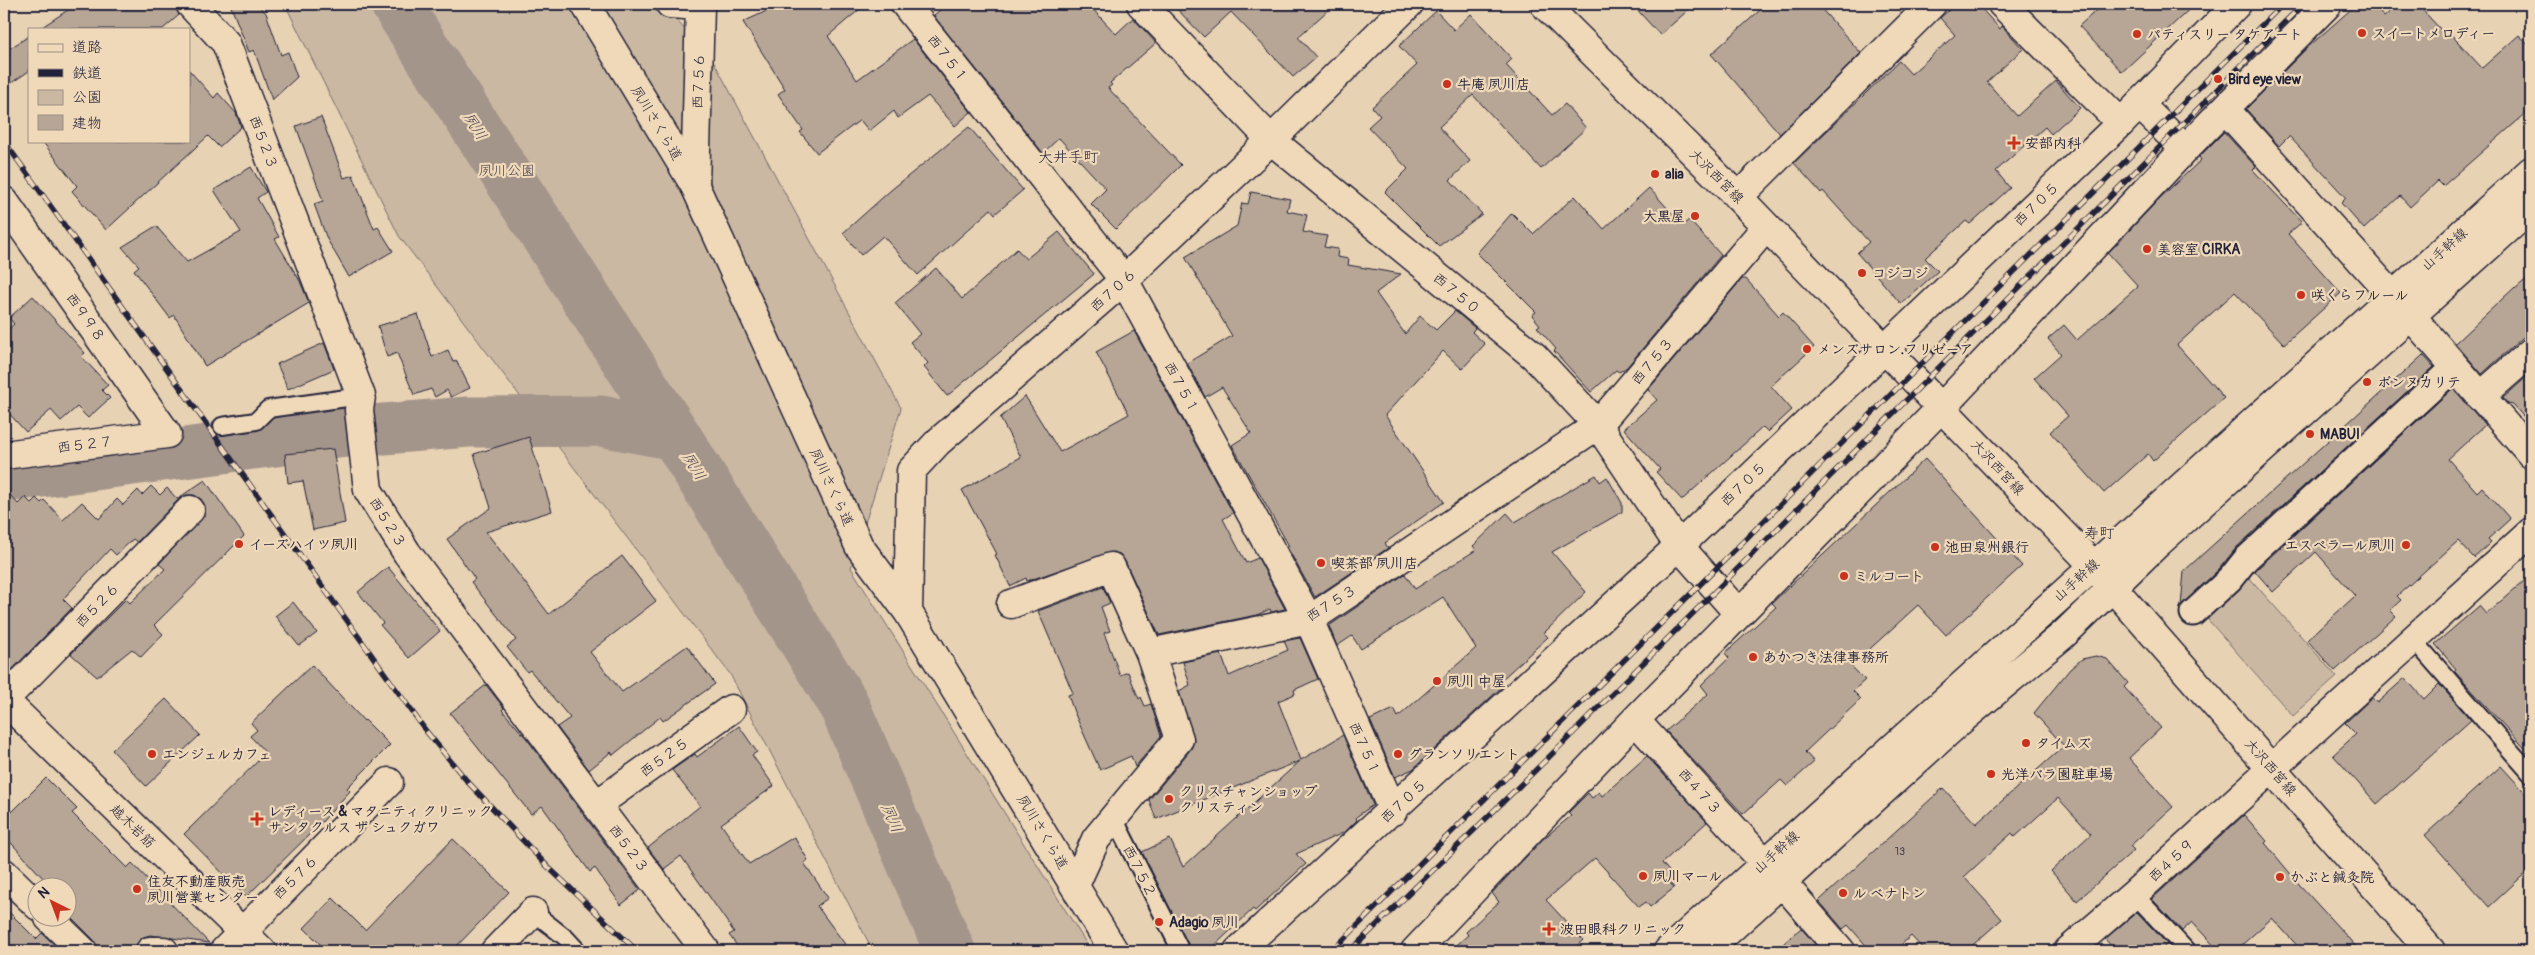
<svg xmlns="http://www.w3.org/2000/svg" width="2535" height="955" font-family="Pangolin,'Klee One',sans-serif">
  <style>
    .green { fill: #cab8a2; stroke: #766d6e }
    .lines { fill: none; stroke-linecap: round; stroke-linejoin: round }
    .river { stroke: #a4958b; stroke-width: 51 }
    .building { fill: #b7a696; stroke: #22223b }
    .service-casing { stroke: #22223b; stroke-width: 20 }
    .pedestrian-casing { stroke: #22223b; stroke-width: 29 }
    .minor-casing { stroke: #22223b; stroke-width: 31 }
    .tertiary-casing { stroke: #22223b; stroke-width: 31 }
    .primary-casing { stroke: #22223b; stroke-width: 31 }
    .service { stroke: #f0d9b9; stroke-width: 16 }
    .pedestrian { stroke: #f0d9b9; stroke-width: 25 }
    .minor { stroke: #f0d9b9; stroke-width: 28 }
    .tertiary { stroke: #f0d9b9; stroke-width: 28 }
    .primary { stroke: #f0d9b9; stroke-width: 28 }
    .rail-casing { stroke: #22223b; stroke-width: 5.5 }
    .rail { stroke: #f0d9b9; stroke-width: 4; stroke-dasharray: 11; stroke-linecap: butt }
    .poi-dot { fill: #c8321e; stroke: #f0d9b9; stroke-width: 2 }
    .labels { text-anchor: middle; stroke-width: 4.5; stroke-linejoin: round; paint-order: stroke }
    .number-label { font-size: 11px; fill: #474352 }
    .poi-label { font-size: 14px; font-weight: bold; fill: #22223b; stroke: #f0d9b9; text-anchor: start }
    .street-label { font-size: 14px; fill: #22223b; stroke: #f0d9b9 }
    .park-label { font-size: 14px; fill: #444050; stroke: #f0d9b9 }
    .water-label { font-size: 15px; font-style: italic; fill: #494453; stroke: #f0d9b9 }
    .neighbourhood-label { font-size: 15px; fill: #22223b; stroke: #f0d9b9 }
  </style>
  <rect width="100%" height="100%" fill="#e8d2b4"/>
  <filter id="ink" filterUnits="userSpaceOnUse"><feTurbulence type="fractalNoise" baseFrequency=".02" numOctaves="2"/><feDisplacementMap in="SourceGraphic" scale="10" xChannelSelector="R" yChannelSelector="G"/><feConvolveMatrix kernelMatrix="1 2 1 2 8 2 1 2 1" color-interpolation-filters="sRGB"/></filter>
  <g filter="url(#ink)">
    <!-- green -->
    <path class="green" d="M285 4H662L714 62 901 408 851 568 1091 951H873L730 674 399 236Z
      M2246 574 2337 677 2293 716 2202 613Z"/>
    <g class="lines">
      <!-- river -->
      <path class="river" d="M396 4 675 435 843 703 950 951
        M4 477 336 433 468 422 601 421 675 435"/>
    </g>
    <!-- building -->
    <path class="building" d="M77 4H175L179 15 163 29H39Z
      M230 4H257L266 13 281 55 288 52 297 77 272 100 254 50 249 52Z
      M782 4H866L828 36 857 80 913 39 971 112 955 126 928 96 898 118 894 111 869 131 860 120 817 153 800 132 803 130 778 94 785 89 743 22Z
      M947 4H1088L1116 34 1133 18 1156 43 1110 83 1112 85 1108 88 1181 165 1116 229 1091 204 1106 189 1059 138 1043 153 937 20 934 15Z
      M1172 4H1335L1298 37 1316 57 1293 77 1231 12 1204 37Z
      M1632 4H1695L1660 35Z
      M1767 4H1817L1861 53 1780 134 1711 54Z
      M1956 4H1977L2000 29 2002 26 2023 49 1987 82 2017 116 2056 81 2080 108 2051 134 2045 127 1996 171 2010 188 1970 224 1966 221 1925 258 1938 271 1901 304 1857 253 1869 242 1823 191 1821 193 1794 163 1899 61 1911 74 1955 35 1940 18Z
      M2103 4H2195L2122 72 2079 26Z
      M2357 4H2372L2384 17 2398 4H2417L2443 32 2446 29 2482 68 2519 35 2531 48V109L2443 186 2438 181 2410 207 2400 196 2364 229 2341 203 2346 198 2289 136 2279 146 2246 109 2307 48Z
      M1436 11 1454 30 1471 14 1512 59 1506 65 1552 115 1565 104 1586 128 1541 169 1473 95 1439 127 1470 161 1450 180 1482 214 1439 246 1385 192 1408 169 1368 127 1380 116 1372 107 1417 65 1399 46Z
      M29 36V71L4 88V52Z
      M189 70 214 98 218 93 236 113 241 127 219 147 208 136 106 230 72 191 77 186 42 141H189Z
      M321 117 344 178 353 175 374 229 378 227 393 251 349 277 327 239 314 204 323 201 296 126Z
      M969 127 1023 190 995 214 991 209 918 275 883 236 861 255 843 233 891 190Z
      M2224 132 2256 167 2253 170 2302 222 2288 234 2341 293 2284 344 2235 292 2177 345 2224 398 2153 461 2148 454 2104 493 2050 432 2068 416 2034 378 2061 354 2048 339 2064 325 2077 340 2138 286 2108 253 2161 197 2201 160 2199 157Z
      M251 167 266 192 257 198 279 237 275 239 300 281 309 303 205 366 174 315 170 318 134 270 139 266 122 247 156 226 187 262 241 232 214 190Z
      M1649 188 1683 225 1689 220 1721 255 1627 367 1619 372 1616 370 1591 392 1554 351 1556 349 1537 327 1540 325 1532 315 1536 312 1477 253 1512 213 1533 234 1575 196 1604 229Z
      M1251 192 1290 199 1287 211 1307 215 1303 232 1327 236 1324 247 1338 249 1337 257 1349 259 1348 265 1401 274 1376 293 1405 334 1420 316 1436 330 1455 311 1475 328 1472 332 1485 344 1462 369 1443 351 1385 415 1444 502 1385 543 1388 548 1315 597 1287 547 1289 546 1232 445 1251 433 1222 387 1205 397 1187 363 1232 336 1185 257 1237 226 1242 203 1248 204Z
      M1059 232 1094 274 947 396 924 367 928 363 910 342 920 334 895 303 936 268 962 299 1017 249 1026 259Z
      M2531 275V330L2482 374 2455 343 2514 288 2515 289Z
      M1742 279H1746L1779 316 1783 312 1814 347 1771 386 1792 410 1768 432 1763 427 1682 500 1656 472 1660 469 1624 429 1657 400 1648 390Z
      M33 296 85 353 81 356 108 385 102 390 110 398 88 418 77 407 61 421 51 410 26 432 4 408V333L14 324 9 318Z
      M418 314 432 357 448 350 453 362 456 360 470 388 451 397 447 390 435 397 431 389 414 395 397 353 387 357 378 326Z
      M1134 331 1233 513 1223 519 1246 563 1258 558 1285 609 1271 612 1270 609 1257 615 1159 635 1125 561 1120 554 1113 552 1027 581 1026 578 1010 586 995 555 997 554 962 490 1021 457 1000 418 1025 396 1060 452 1129 414 1096 352Z
      M324 343 334 369 288 389 277 364Z
      M2423 355 2434 367 2236 548 2219 569 2181 606 2184 571Z
      M2529 375 2531 378V425L2513 405 2508 404 2503 398Z
      M2453 388 2485 425 2448 459 2477 492 2482 487 2510 519 2488 539 2491 542 2474 558 2458 541 2397 596 2401 600 2390 610 2396 616 2335 671 2307 640 2355 596 2316 552 2273 592 2255 571Z
      M529 437 552 511 486 532 549 614 622 556 656 601 590 652 622 692 687 646 715 684 663 721 660 717 613 755 611 752 589 770 557 727 570 718 530 670 527 672 507 647 516 640 471 582 475 579 447 539 491 508 474 454Z
      M333 449 345 523 313 530 303 481 288 483 285 454Z
      M1925 459 2022 566 1946 635 1918 605 1851 666 1865 680 1853 691 1861 699 1805 752 1814 762 1787 786 1781 780 1743 814 1666 731 1708 694 1701 685 1729 658 1725 653 1776 607 1772 603Z
      M1596 475 1600 482 1607 477 1622 503V512L1552 552 1586 592 1544 633 1548 637 1499 682 1503 686 1413 769 1395 777 1370 720 1394 709 1398 717 1476 648 1443 597 1361 649 1352 636 1337 646 1329 626 1405 574 1415 589 1476 550 1473 546 1507 513 1515 522Z
      M205 480 244 536 154 625 163 634 141 657 132 649 97 677 71 654 126 599 130 603 165 569 159 564 205 514V505L201 499 194 495H186L179 499 137 542 133 539 116 555 110 549 63 599 72 608 4 678V488L18 504 25 497 31 503 36 498 41 503 44 500 63 520 82 502 99 519 117 499 123 505 138 490 142 495 151 486 160 495 167 488 177 499Z
      M388 567 440 631 409 658 380 625 383 623 358 592Z
      M2531 575V755L2454 671 2456 669 2435 644 2479 606 2486 614Z
      M1103 587 1110 603 1101 607 1110 631 1104 633 1120 675 1128 672 1139 699 1141 697 1145 706 1151 704 1161 736 1135 767 1131 756 1100 770 1074 712 1068 695 1073 693 1038 611Z
      M293 602 317 633 299 646 275 616Z
      M1300 638 1318 679 1294 690 1295 694 1278 701 1301 760 1343 735 1373 805 1356 817 1357 820 1345 832 1296 854 1306 864 1255 911 1253 909 1209 951H1191L1142 852 1170 839 1183 867 1300 761 1156 819 1149 800 1191 749 1194 741 1179 691 1190 685 1183 662 1221 654 1229 676 1288 650 1284 641Z
      M2096 656 2107 659 2128 683 2124 687 2161 728 2129 758 2173 807 2130 846 2134 850 2077 901 2051 871 2091 834 2058 798 2015 837 2012 833 1964 877 2002 919 1966 951H1925L1911 936 1894 951H1871L1848 925 1843 929 1819 901 1943 788 1976 824 2064 746 2034 713 2070 669 2082 659Z
      M312 665 364 721 365 720 390 745 347 788 350 791 321 823 246 897 184 834 266 753 250 736 257 730 251 723Z
      M2405 678 2424 699 2439 684 2471 720 2377 804 2333 755 2356 734 2345 723 2372 698 2377 703Z
      M486 685 504 708 502 710 527 739 640 890 621 905 595 868 590 872 542 806 531 814 450 713Z
      M166 699 200 735 146 786 112 750Z
      M739 726 757 752 752 755 774 786 721 824 749 864 794 837 808 860 804 863 828 898 817 906 850 951H741L729 935 734 932 681 856 664 869 648 848 700 806 672 770 695 754 697 757Z
      M1647 756 1707 822 1662 863 1673 876 1668 880 1674 888 1650 907 1646 902 1639 907 1595 858 1546 900 1583 940 1571 951H1450L1468 935 1466 932 1499 902 1492 893 1543 839 1571 816 1568 813 1588 793 1592 798 1599 792 1602 796Z
      M2501 766 2531 799V868L2489 907 2425 835Z
      M46 778 77 809 72 813 127 868 132 863 209 943 150 935 143 937 137 943 134 951H98L94 940 68 914 72 907 68 903V888H52L4 835V820Z
      M2244 815 2267 841 2265 843 2299 884 2360 951H2302L2272 918 2235 951H2219L2192 922 2182 931 2152 899Z
      M453 839 509 892 452 951H327L304 928 333 898 365 930Z
      M4 907 36 939 42 933 61 951H4Z
      M2137 912 2167 944 2160 951H2116L2105 939Z
      M1801 928 1820 950 1775 951Z"/>
    <g class="lines">
      <!-- service casing -->
      <g class="service-casing">
        <path id="service" d="M222 426 256 421 268 409 361 396
          M2413 639 2531 774
          M1114 818 1181 951
          M2134 894 2187 951
          M533 912 566 938 578 951"/>
      </g>
      <!-- pedestrian casing -->
      <g class="pedestrian-casing">
        <path id="pedestrian" d="M2193 613 2230 579 2246 559 2455 367"/>
      </g>
      <!-- minor casing -->
      <g class="minor-casing">
        <path id="minor" d="M190 4 226 43 361 396 359 410 368 490 407 553 706 951
          M670 4 700 6 695 186
          M905 4 1124 280 1309 620 1393 811
          M1141 4 1271 140 1534 356 1598 425 1679 546 1739 614
          M2002 4 2121 123
          M2140 105 2185 149
          M2225 109 2392 295
          M1738 197 1932 4
          M4 201 167 434 4 455
          M2411 316 2531 454
          M2480 397 2531 352
          M1011 604 1111 567 1150 653
          M4 700 190 510
          M1635 720 1765 863
          M596 805 731 709
          M4 873 38 906
          M1782 882 1841 951
          M1075 885 1096 839 1179 739 1150 653 1309 620 1598 425 1766 227
          M49 918 83 951
          M150 951H164
          M224 951 389 782
          M495 951 533 912
          M1238 951 1679 546 2121 123 2237 4
          M1415 951 1635 720 1942 407 2185 149 2328 4
          M1668 951 2531 171
          M1706 951 1960 721 2063 635 2157 544 2531 208
          M2068 951 2134 894 2531 532"/>
      </g>
      <!-- tertiary casing -->
      <g class="tertiary-casing">
        <path id="tertiary" d="M585 4 695 186 859 546 908 612 1114 951
          M908 612 911 471 938 442 1124 280 1271 140 1409 4
          M4 700 262 951"/>
      </g>
      <!-- primary casing -->
      <g class="primary-casing">
        <path id="primary" d="M1544 4 1738 197 2093 565 2431 951"/>
      </g>
      <!-- service -->
      <use href="#service" class="service"/>
      <!-- pedestrian -->
      <use href="#pedestrian" class="pedestrian"/>
      <!-- minor -->
      <use href="#minor" class="minor"/>
      <!-- tertiary -->
      <use href="#tertiary" class="tertiary"/>
      <!-- primary -->
      <use href="#primary" class="primary"/>
      <!-- rail casing -->
      <g class="rail-casing">
        <path id="rail" d="M4 141 426 731 467 781 547 866 637 951
          M1332 951 2283 4
          M1350 951 1549 757 2303 4"/>
      </g>
      <!-- rail -->
      <use href="#rail" class="rail"/>
    </g>
  </g>
  <!-- markers -->
  <g class="poi-dot">
    <circle cx="2362" cy="33" r="5"/>
    <circle cx="2137" cy="34" r="5"/>
    <circle cx="2218" cy="79" r="5"/>
    <circle cx="1447" cy="84" r="5"/>
    <path d="M2011.5 135.5h5v5h5v5h-5v5h-5v-5h-5v-5h5z"/>
    <circle cx="1655" cy="174" r="5"/>
    <circle cx="1695" cy="216" r="5"/>
    <circle cx="2147" cy="249" r="5"/>
    <circle cx="1862" cy="273" r="5"/>
    <circle cx="2301" cy="295" r="5"/>
    <circle cx="1807" cy="349" r="5"/>
    <circle cx="2367" cy="382" r="5"/>
    <circle cx="2310" cy="434" r="5"/>
    <circle cx="239" cy="544" r="5"/>
    <circle cx="2406" cy="545" r="5"/>
    <circle cx="1935" cy="547" r="5"/>
    <circle cx="1321" cy="563" r="5"/>
    <circle cx="1844" cy="576" r="5"/>
    <circle cx="1753" cy="657" r="5"/>
    <circle cx="1437" cy="681" r="5"/>
    <circle cx="2026" cy="743" r="5"/>
    <circle cx="152" cy="754" r="5"/>
    <circle cx="1398" cy="754" r="5"/>
    <circle cx="1991" cy="774" r="5"/>
    <circle cx="1169" cy="799" r="5"/>
    <path d="M254.5 811.5h5v5h5v5h-5v5h-5v-5h-5v-5h5z"/>
    <circle cx="1643" cy="876" r="5"/>
    <circle cx="2280" cy="877" r="5"/>
    <circle cx="137" cy="889" r="5"/>
    <circle cx="1843" cy="893" r="5"/>
    <circle cx="1159" cy="922" r="5"/>
    <path d="M1546.5 921.5h5v5h5v5h-5v5h-5v-5h-5v-5h5z"/>
  </g>
  <g class="labels">
    <!-- number labels -->
    <g class="number-label">
      <text x="1900" y="855">13</text>
    </g>
    <!-- poi labels -->
    <g class="poi-label">
      <text x="2372" y="38">スイートメロディー</text>
      <text x="2147" y="39">パティスリー タケアート</text>
      <text x="2228" y="84">Bird eye view</text>
      <text x="1457" y="89">牛庵 夙川店</text>
      <text x="2025" y="148">安部内科</text>
      <text x="1665" y="179">alia</text>
      <text x="1685" y="221" text-anchor="end">大黒屋</text>
      <text x="2157" y="254">美容室 CIRKA</text>
      <text x="1872" y="278">コジコジ</text>
      <text x="2311" y="300">咲くらフルール</text>
      <text x="1817" y="354">メンズサロン.フリゼーア</text>
      <text x="2377" y="387">ボンヌカリテ</text>
      <text x="2320" y="439">MABUI</text>
      <text x="249" y="549">イーズハイツ夙川</text>
      <text x="2396" y="550" text-anchor="end">エスペラール夙川</text>
      <text x="1945" y="552">池田泉州銀行</text>
      <text x="1331" y="568">喫茶部 夙川店</text>
      <text x="1854" y="581">ミルコート</text>
      <text x="1763" y="662">あかつき法律事務所</text>
      <text x="1447" y="686">夙川 中屋</text>
      <text x="2036" y="748">タイムズ</text>
      <text x="162" y="759">エンジェルカフェ</text>
      <text x="1408" y="759">グランソリエント</text>
      <text x="2001" y="779">光洋バラ園駐車場</text>
      <text x="1179" y="796">クリスチャンショップ<tspan x="1179" dy="16">クリスティン</tspan></text>
      <text x="268" y="816">レディース &amp; マタニティ クリニック<tspan x="268" dy="16">サンタクルス ザ シュクガワ</tspan></text>
      <text x="1653" y="881">夙川マール</text>
      <text x="2290" y="882">かぶと鍼灸院</text>
      <text x="147" y="886">住友不動産販売<tspan x="147" dy="16">夙川営業センター</tspan></text>
      <text x="1853" y="898">ル ベナトン</text>
      <text x="1169" y="927">Adagio 夙川</text>
      <text x="1560" y="934">波田眼科クリニック</text>
    </g>
    <!-- street labels -->
    <g class="street-label">
      <text transform="translate(948 58) rotate(52)" y="5">西７５１</text>
      <text transform="translate(698 81) rotate(-88)" y="5">西７５６</text>
      <text transform="translate(657 123) rotate(59)" y="5">夙川さくら道</text>
      <text transform="translate(264 142) rotate(69)" y="5">西５２３</text>
      <text transform="translate(1717 176) rotate(45)" y="5">大沢西宮線</text>
      <text transform="translate(2036 204) rotate(-44)" y="5">西７０５</text>
      <text transform="translate(2444 249) rotate(-42)" y="5">山手幹線</text>
      <text transform="translate(1113 290) rotate(-42)" y="5">西７０６</text>
      <text transform="translate(1457 293) rotate(39)" y="5">西７５０</text>
      <text transform="translate(86 317) rotate(55)" y="5">西９９８</text>
      <text transform="translate(1652 361) rotate(-50)" y="5">西７５３</text>
      <text transform="translate(1182 387) rotate(61)" y="5">西７５１</text>
      <text transform="translate(85 444) rotate(-7)" y="5">西５２７</text>
      <text transform="translate(1998 467) rotate(47)" y="5">大沢西宮線</text>
      <text transform="translate(1743 484) rotate(-44)" y="5">西７０５</text>
      <text transform="translate(832 487) rotate(65)" y="5">夙川さくら道</text>
      <text transform="translate(388 522) rotate(58)" y="5">西５２３</text>
      <text transform="translate(2076 580) rotate(-42)" y="5">山手幹線</text>
      <text transform="translate(1331 603) rotate(-32)" y="5">西７５３</text>
      <text transform="translate(97 605) rotate(-46)" y="5">西５２６</text>
      <text transform="translate(1365 748) rotate(66)" y="5">西７５１</text>
      <text transform="translate(664 757) rotate(-36)" y="5">西５２５</text>
      <text transform="translate(2271 767) rotate(49)" y="5">大沢西宮線</text>
      <text transform="translate(1700 791) rotate(48)" y="5">西４７３</text>
      <text transform="translate(1403 801) rotate(-43)" y="5">西７０５</text>
      <text transform="translate(133 826) rotate(44)" y="5">越木岩筋</text>
      <text transform="translate(1043 832) rotate(59)" y="5">夙川さくら道</text>
      <text transform="translate(629 848) rotate(53)" y="5">西５２３</text>
      <text transform="translate(1776 852) rotate(-42)" y="5">山手幹線</text>
      <text transform="translate(2171 860) rotate(-43)" y="5">西４５９</text>
      <text transform="translate(1140 871) rotate(63)" y="5">西７５２</text>
      <text transform="translate(295 877) rotate(-45)" y="5">西５７６</text>
    </g>
    <!-- park labels -->
    <g class="park-label">
      <text x="507" y="175">夙川公園</text>
    </g>
    <!-- water labels -->
    <g class="water-label">
      <text transform="translate(475 126) rotate(57)" y="5">夙川</text>
      <text transform="translate(694 466) rotate(58)" y="5">夙川</text>
      <text transform="translate(892 818) rotate(67)" y="5">夙川</text>
    </g>
    <!-- neighbourhood labels -->
    <g class="neighbourhood-label">
      <text x="1068" y="162">大井手町</text>
      <text x="2099" y="538">寿町</text>
    </g>
  </g>
  <!-- margin -->
  <rect width="2535" height="955" fill="none" stroke="#f0d9b9" stroke-width="20"/>
  <rect x="10" y="10" width="2515" height="935" fill="none" stroke="#22223b" stroke-width="2" filter="url(#ink)"/>
  <!-- legend -->
  <rect x="28" y="28" width="162" height="115" fill="#f0d9b9" stroke="#9e9087"/>
  <rect x="38" y="44" width="25" height="8" fill="#f0d9b9" stroke="#9e9087"/>
  <text x="72" y="52" font-size="15" fill="#22223b">道路</text>
  <rect x="38" y="69" width="25" height="8" fill="#22223b" stroke="#9e9087"/>
  <text x="72" y="78" font-size="15" fill="#22223b">鉄道</text>
  <rect x="38" y="90" width="25" height="15" fill="#cab8a2" stroke="#9e9087"/>
  <text x="72" y="102" font-size="15" fill="#22223b">公園</text>
  <rect x="38" y="115" width="25" height="15" fill="#b7a696" stroke="#9e9087"/>
  <text x="72" y="128" font-size="15" fill="#22223b">建物</text>
  <!-- north arrow -->
  <g transform="translate(52 902) rotate(318)"><circle r="24" fill="#f0d9b9" stroke="#9e9087"/>
  <path d="M0-4L9 19L0 12L-9 19Z" fill="#c8321e"/>
  <text y="-8" font-size="14" font-weight="bold" text-anchor="middle" fill="#22223b">N</text>
  </g>
</svg>
